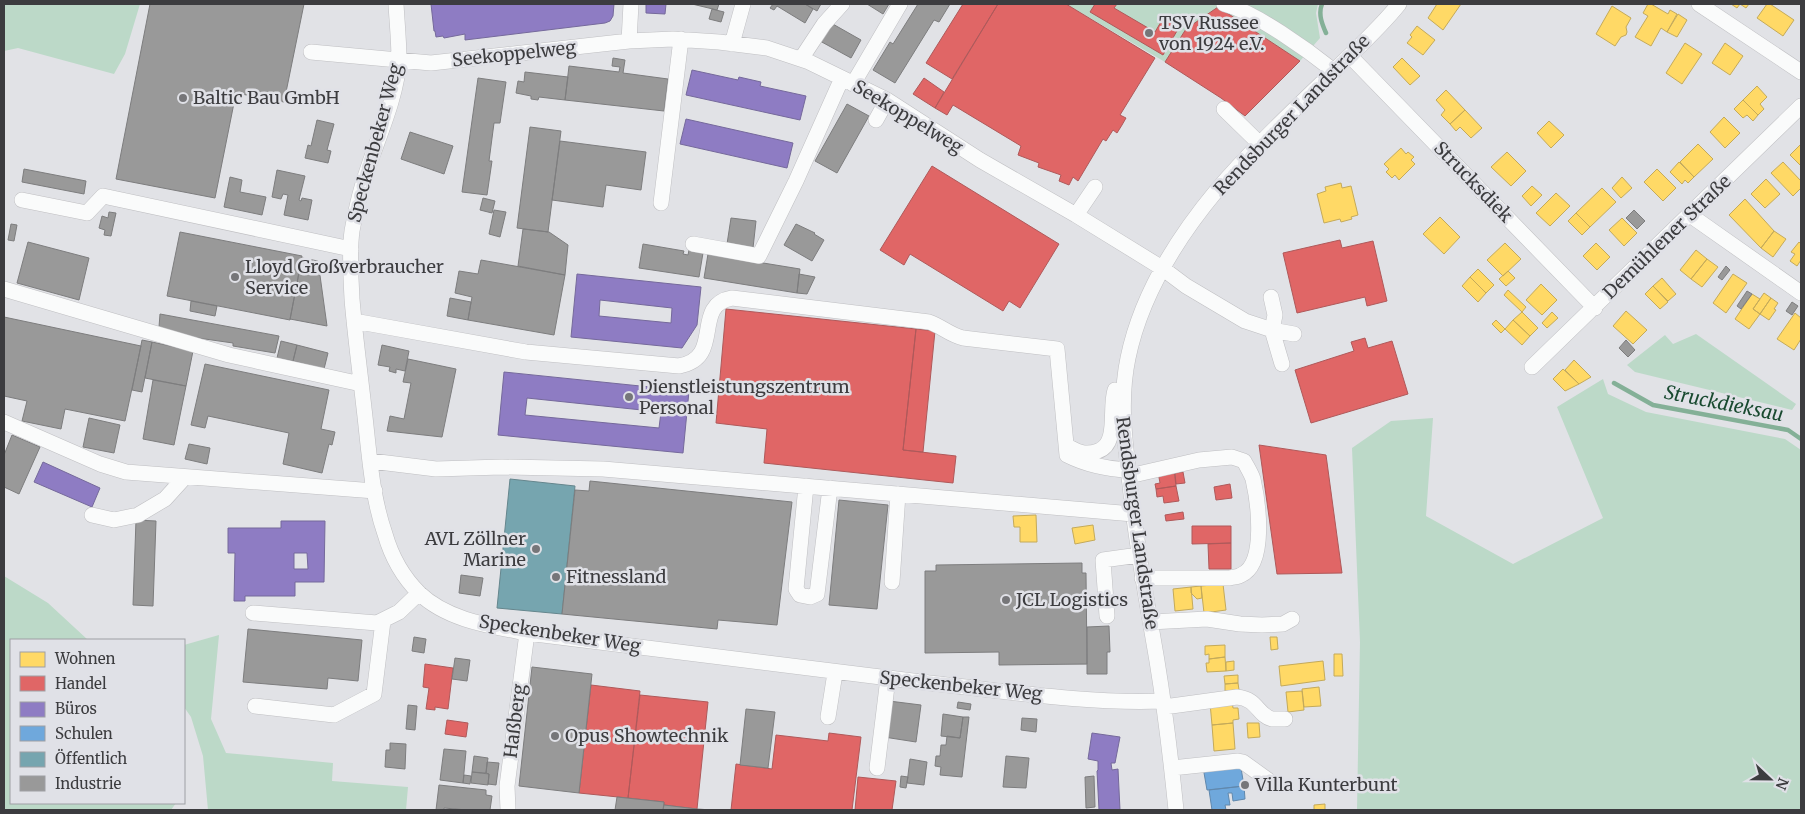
<svg xmlns="http://www.w3.org/2000/svg" width="1805" height="814" font-family="Merriweather,serif">
  <style>
    .green { fill: #bcd9c8 }
    .homes { fill: #ffd966; stroke: #c4aa5a }
    .shops { fill: #e06666; stroke: #af595a }
    .offices { fill: #8e7cc3; stroke: #75699b; fill-rule: evenodd }
    .schools { fill: #6fa8dc; stroke: #6088ad }
    .public { fill: #76a5af; stroke: #65868d }
    .industry { fill: #999; stroke: #7d7d7e }
    .lines { fill: none; stroke-linecap: round; stroke-linejoin: round }
    .stream { stroke: #84b097; stroke-width: 4.5 }
    .minor-casing { stroke: #bfbfc2; stroke-width: 16 }
    .minor { stroke: #fafbfb; stroke-width: 15 }
    .poi-dot { fill: #767679; stroke: #e0e1e7; stroke-width: 2 }
    .labels { text-anchor: middle; stroke-width: 5; stroke-linejoin: round; paint-order: stroke }
    .poi-label { font-size: 18px; fill: #3c3c3f; stroke: #e0e1e7; text-anchor: start }
    .street-label { font-size: 18px; fill: #3c3c3f; stroke: #e0e1e7 }
    .water-label { font-size: 19px; font-style: italic; fill: #194a30; stroke: #e0e1e7 }
  </style>
  <rect width="100%" height="100%" fill="#e1e2e6"/>
  <!-- green -->
  <path class="green" d="M4 4H140L125 54 114 74 18 48 4 51Z
    M1066 4H1318L1316 13 1320 38 1300 61 1218 7 1186 29 1165 62Z
    M1696 334 1796 404 1792 410 1635 372 1627 365 1665 335 1673 344Z
    M1603 379 1608 394 1646 412 1785 439 1801 450V810H1357L1360 642 1352 448 1391 421 1433 418 1426 516 1513 564 1603 518 1557 407Z
    M4 576 48 603 88 640H11V803H176L171 810H4Z
    M219 635 211 719 226 753 333 763 332 781 408 787 406 810H208L203 756 191 717 184 707V645Z"/>
  <!-- homes -->
  <path class="homes" d="M1437 4H1461L1443 30 1428 18Z
    M1648 4H1651L1668 14 1670 10 1677 14 1667 32 1661 28 1651 46 1635 37 1648 16 1643 13Z
    M1731 4H1749L1746 8 1740 4 1737 8Z
    M1767 4H1770L1794 20 1783 36 1757 18Z
    M1612 6 1631 18 1626 27 1627 32 1626 35 1621 37 1615 46 1596 34Z
    M1678 14 1687 20 1677 37 1667 32Z
    M1417 26 1435 40 1423 55 1407 43 1412 37 1410 35Z
    M1685 43 1702 54 1682 84 1666 73Z
    M1725 43 1743 56 1730 75 1712 63Z
    M1402 58 1420 76 1410 85 1393 67Z
    M1757 86 1767 97 1760 104 1764 109 1758 115 1743 100Z
    M1446 90 1465 110 1450 124 1441 115 1445 110 1436 100Z
    M1743 100 1758 115 1753 121 1747 115 1743 118 1734 109Z
    M1465 110 1482 128 1471 138 1460 127 1456 131 1450 124Z
    M1724 117 1740 133 1725 148 1710 132Z
    M1549 121 1564 135 1551 148 1537 133Z
    M1698 144 1713 159 1694 177 1680 162Z
    M1801 144V166L1790 155Z
    M1401 148 1406 154 1408 152 1414 157 1411 160 1415 164 1399 180 1395 175 1392 178 1386 172 1389 169 1384 164Z
    M1507 152 1526 171 1511 186 1491 167Z
    M1679 162 1694 177 1688 183 1685 180 1682 184 1670 172Z
    M1783 162 1801 181V188L1793 196 1771 173Z
    M1657 169 1676 188 1663 201 1644 182Z
    M1622 177 1632 188 1621 198 1612 188Z
    M1766 179 1780 194 1765 208 1751 194Z
    M1341 183 1342 188 1351 186 1358 215 1351 217 1352 219 1341 222 1340 219 1324 223 1317 194 1326 191 1325 187Z
    M1532 186 1542 195 1531 206 1522 196Z
    M1602 188 1616 202 1590 227 1576 213Z
    M1556 193 1570 206 1550 226 1536 213Z
    M1745 199 1774 231 1761 248 1729 215Z
    M1576 213 1590 227 1582 235 1568 221Z
    M1440 217 1460 237 1444 254 1423 234Z
    M1622 218 1637 233 1624 246 1609 230Z
    M1774 231 1786 239 1773 257 1761 248Z
    M1799 242 1801 244V260L1797 266 1790 261 1795 254 1791 252Z
    M1505 243 1521 259 1503 276 1487 260Z
    M1596 243 1610 257 1597 270 1583 256Z
    M1696 250 1707 259 1691 279 1680 270Z
    M1707 259 1718 267 1702 287 1691 279Z
    M1478 269 1494 285 1486 293 1470 277Z
    M1508 271 1515 278 1506 286 1499 279Z
    M1733 274 1747 283 1726 313 1713 303Z
    M1470 277 1486 293 1478 302 1462 286Z
    M1662 278 1676 294 1668 301 1653 286Z
    M1541 284 1557 300 1542 315 1526 300Z
    M1653 286 1668 302 1660 309 1645 294Z
    M1508 290 1526 307 1522 312 1504 295Z
    M1764 293 1771 298 1760 314 1753 309Z
    M1752 294 1760 299 1753 309 1760 314 1749 329 1735 319Z
    M1771 298 1778 303 1774 309 1776 310 1769 320 1760 314Z
    M1626 311 1647 330 1633 344 1613 326Z
    M1522 312 1538 328 1530 336 1513 320Z
    M1552 312 1558 318 1547 328 1542 323Z
    M1795 313 1801 318V339L1794 350 1777 339Z
    M1496 320 1505 329 1501 333 1492 324Z
    M1513 320 1530 336 1522 345 1505 329Z
    M1574 360 1591 377 1579 384 1565 370Z
    M1563 369 1579 384 1565 391 1553 379Z
    M1036 515 1037 542H1020V527H1014L1013 516Z
    M1093 525 1095 540 1075 544 1072 528Z
    M1223 584 1226 610 1204 613 1201 586Z
    M1201 586 1202 598 1197 599 1191 593V587Z
    M1191 587 1193 609 1175 611 1173 589Z
    M1270 637H1277L1278 649 1271 650Z
    M1225 645V657L1209 659V654L1205 655V646Z
    M1334 654H1342L1343 676H1334Z
    M1225 657 1226 671 1207 672 1206 663H1209V659Z
    M1234 661V670L1226 671V662Z
    M1323 661 1325 680 1281 686 1279 666Z
    M1238 675V683L1225 684 1224 676Z
    M1238 683 1239 690 1225 691V684Z
    M1319 687 1321 706 1304 707 1302 689Z
    M1302 691 1304 710 1288 712 1286 692Z
    M1232 701 1233 708H1238L1239 719 1233 720V723L1212 725 1210 703Z
    M1233 723 1235 749 1214 751 1212 725Z
    M1247 723H1259L1260 737 1248 738Z
    M1325 804V810H1314V805Z"/>
  <!-- shops -->
  <path class="shops" d="M963 4H998L952 79 926 63Z
    M998 4H1066L1155 58 1120 115 1126 118 1122 125 1117 133 1113 130 1106 141 1103 139 1078 181 1073 177 1069 185 1059 181 1061 175 1038 167 1039 163 1018 155 1021 146 953 105 947 115 935 108Z
    M1095 4H1117L1114 8 1155 32 1165 15 1181 24 1163 55 1090 12Z
    M1218 7 1300 61 1245 116 1221 98 1165 62 1186 29Z
    M924 78 944 92 935 108 913 94Z
    M932 166 1059 244 1020 308 1009 301 1003 311 910 254 904 265 880 250Z
    M1340 240 1342 248 1373 241 1387 301 1367 306 1365 297 1297 313 1283 253Z
    M726 309 916 329 903 450 956 456 953 483 764 463 767 429 716 423Z
    M916 329 935 331 923 452 903 450Z
    M1365 338 1368 348 1392 341 1408 394 1311 423 1295 370 1354 351 1351 342Z
    M1259 445 1326 455 1342 573 1277 574Z
    M1174 469 1176 486 1156 489 1155 484 1160 483 1158 472Z
    M1183 472 1185 483 1176 484 1175 473Z
    M1230 484 1232 498 1216 500 1214 487Z
    M1176 486 1179 501 1164 503 1163 496 1157 497 1156 489Z
    M1183 512 1184 519 1166 521 1165 515Z
    M1192 526H1231V543L1192 544Z
    M1231 543V569H1209L1208 544Z
    M425 664 453 668 448 709 435 707V710L426 709 429 688 423 687Z
    M591 685 640 691 628 798 579 793Z
    M640 695 708 702 697 809 664 805V802L628 798Z
    M447 720 468 723 466 737 445 734Z
    M829 733 861 737 852 810H731L736 764 772 769 776 735 828 741Z
    M858 777 896 781 892 810H855Z"/>
  <!-- offices -->
  <path class="offices" d="M431 4H614L613 16 610 21 605 23 465 40V34L444 38 443 36 436 37 435 31H434Z
    M646 4H666L665 14 646 13Z
    M692 70 738 80 739 77 761 82 760 86 806 96 800 120 686 95Z
    M686 119 793 143 787 168 680 144Z
    M577 274 701 287 697 325 682 348 571 337ZM600 300 672 308 671 323 599 316Z
    M504 372 689 391 683 453 498 435ZM527 398 661 412 659 428 525 415Z
    M43 462 100 488 92 507 34 482Z
    M281 521H325L324 582H295V596H245V601H234L235 553H228V528H281ZM294 553H307L308 569H294Z
    M1092 733 1120 737 1115 763H1111L1112 770 1118 769 1120 810H1099L1097 771 1098 770V761L1088 759Z"/>
  <!-- schools -->
  <path class="schools" d="M1240 762 1244 786 1207 790 1203 767Z
    M1244 786 1245 799 1233 801 1232 793H1228L1230 805H1225L1226 810H1212L1209 790Z"/>
  <!-- public -->
  <path class="public" d="M510 479 575 486 562 614 497 608Z"/>
  <!-- industry -->
  <path class="industry" d="M150 4H304L284 102 236 93 215 198 116 179Z
    M692 4H719L717 10Z
    M773 4H805L813 9 805 23 777 6 774 10 770 8Z
    M805 4H821L817 11Z
    M867 4H889L883 14Z
    M918 4H950L939 22 934 20 895 83 873 70 890 42 893 44Z
    M712 9 724 12 721 22 709 19Z
    M831 23 861 40 851 58 820 41Z
    M613 58 625 60 623 73 668 79 664 111 565 100 569 66 619 72 620 67 612 66Z
    M525 72 568 77 565 100 539 97 538 100 531 99V96L516 93 518 81 524 82Z
    M478 78 506 82 500 123H494L489 161H492L487 195 462 192Z
    M847 104 869 116 837 173 815 161Z
    M317 120 334 124 327 150 331 151 328 163 305 158 308 145 311 146Z
    M530 127 561 131 548 232 517 228Z
    M410 132 453 146 444 174 401 159Z
    M560 141 646 152 641 190 606 185 603 207 552 200Z
    M24 169 86 181 84 194 22 182Z
    M277 170 305 176 299 200 301 201 302 198 312 200 308 220 284 215 288 195 283 194 281 199 272 197Z
    M230 177 242 180 240 192 266 197 262 215 224 207Z
    M483 198 495 201 492 213 480 210Z
    M494 210 506 212 500 237 489 234Z
    M1634 210 1645 221 1637 229 1626 218Z
    M109 212 116 213 111 236 104 235 105 230 99 228 102 216 108 218Z
    M731 218 756 221 753 248 727 244Z
    M11 224 17 225 14 241 8 240Z
    M796 224 815 233 814 234 824 240 812 261 784 245Z
    M523 229 549 232 568 245 565 275 518 266Z
    M180 232 302 256 290 320 167 296Z
    M28 242 89 258 79 300 17 283Z
    M643 244 684 251 683 254 688 255 689 250 703 253 699 277 639 268Z
    M708 254 800 269 797 293 704 278Z
    M302 258 318 261 327 326 290 319Z
    M481 260 565 275 554 335 468 320 472 297 455 293 459 271 478 274Z
    M1726 266 1730 270 1722 280 1718 277Z
    M799 274 815 277 807 294 797 293Z
    M1747 291 1752 294 1741 309 1737 306Z
    M450 298 471 302 468 320 447 316Z
    M191 301 217 306 215 316 190 311Z
    M1792 302 1798 306 1792 315 1786 311Z
    M160 314 279 336 275 353 233 346V343L191 337 159 327Z
    M4 317 141 346 125 421 65 409 61 429 22 421 27 401 4 396Z
    M142 340 152 342 142 392 132 390Z
    M1626 340 1635 350 1628 357 1619 348Z
    M281 341 297 345 293 361 277 358Z
    M152 342 193 351 186 386 145 378Z
    M297 345 328 353 324 369 293 361Z
    M382 345 409 351 405 371 396 369V373L389 371 390 367 378 365Z
    M408 359 456 369 442 437 387 431 390 416 404 419 411 383 403 382Z
    M205 364 329 390 321 429 335 432 332 445 329 444 322 473 283 464 289 433 208 416 205 428 191 425Z
    M153 380 186 386 174 445 143 439Z
    M89 418 120 425 114 453 83 447Z
    M12 435 40 447 19 494 4 487V455Z
    M189 444 210 448 207 464 185 459Z
    M590 481 792 502 777 625 718 620 717 629 562 614 575 490 589 491Z
    M839 500 888 505 877 609 829 605Z
    M136 520 156 521 153 606 133 605Z
    M1082 563V573H1086L1087 664 999 665V652L925 653V571H936V565Z
    M461 575 483 578 480 596 459 593Z
    M1109 626 1110 652H1107V674H1087V627Z
    M248 629 362 640 358 681 328 678 327 689 243 682Z
    M414 637 426 639 424 653 412 651Z
    M455 658 470 660 467 681 452 679Z
    M532 667 592 674 579 793 519 786Z
    M889 701 921 705 916 742 884 737Z
    M958 702 971 704 970 710 957 708Z
    M408 705 417 706 415 730 406 729Z
    M746 709 775 712 768 768 740 765Z
    M943 714 963 717 960 738 941 736Z
    M963 717H969L962 777 940 775 941 767 935 766 936 756H940L941 745H946L947 736 960 738Z
    M1022 718 1037 719 1036 732 1021 730Z
    M390 743 406 744 405 769 385 767 386 750H390Z
    M444 749 466 751 463 783 440 780Z
    M474 756 488 758 486 773 472 772Z
    M1006 756 1029 758 1026 788 1003 787Z
    M910 759 927 762 924 785 907 783Z
    M487 762 499 763 496 785 488 784 489 774 486 773Z
    M472 772 489 774 488 785 471 783Z
    M464 775 471 776 470 784 463 783Z
    M901 776 908 777 906 788 900 787Z
    M1094 776 1095 807 1086 808 1085 777Z
    M439 785 486 790V795L492 796 490 810H467L444 808V810H436Z
    M617 797 664 802 663 810H615Z
    M664 805 697 809 712 810H663Z"/>
  <g class="lines">
    <!-- stream -->
    <path class="stream" d="M1322 4C1318 14 1322 24 1326 33
      M1614 383 1653 405 1788 430 1801 439"/>
    <!-- minor casing -->
    <g class="minor-casing">
      <path id="minor" d="M396 4C397 22 399 42 399 60 397 95 380 133 369 165 361 187 356 208 352 231 349 253 351 276 352 299 355 335 360 372 364 408 369 449 371 494 385 534 391 555 403 577 419 593 447 620 490 626 527 633 661 650 795 667 929 683 1006 691 1085 704 1163 701
        M1224 4C1255 12 1309 51 1334 71
        M1699 4 1801 72
        M629 41 631 4
        M732 44 743 4
        M311 52 431 63 629 41 673 39 719 42 767 48 809 62 887 100 980 160 1076 215 1162 268 1186 286 1245 321 1272 330 1294 334
        M1350 56 1595 308
        M801 59 824 24 842 4
        M853 84 900 4
        M1224 109 1260 144
        M876 120 887 100
        M22 200 87 213 103 196 351 249
        M661 203 681 39
        M1076 215 1095 187
        M1690 215 1801 293
        M693 244 759 256 796 181 842 78
        M4 289 229 355 361 384
        M1271 297 1275 315 1272 330 1282 364
        M354 321 526 352 679 366C725 358 691 305 732 298L929 322C941 326 950 335 963 338L1057 349 1067 455C1087 465 1106 469 1128 470
        M1532 367 1801 106
        M4 422 100 464 126 472 375 491
        M1071 448C1080 453 1087 455 1098 451 1119 444 1109 408 1115 390
        M371 461 436 469 502 467 603 469 1133 514
        M1129 476 1199 460 1232 457 1244 461C1247 467 1251 473 1253 479 1258 501 1267 564 1241 575 1238 577 1233 577 1230 578H1142
        M806 486 796 589 800 595 810 597 817 594 830 488
        M92 515 114 520 138 515 165 499 185 477
        M892 582 898 494
        M253 613 377 623 399 612 419 593
        M1107 616 1103 560 1139 555
        M1150 622 1207 619 1240 624 1262 625 1283 624 1292 619
        M255 706 334 715 374 694 383 621
        M1164 707 1237 697C1258 699 1257 715 1272 719 1276 719 1281 719 1285 719
        M828 717 835 673
        M877 768 888 678
        M1172 768 1238 761 1243 762 1268 780
        M508 810 507 786 527 633
        M1176 810C1171 760 1165 710 1157 661 1147 602 1136 544 1130 485 1125 442 1119 401 1128 358 1141 295 1177 238 1217 190 1253 148 1293 111 1332 73 1355 50 1379 29 1399 4"/>
    </g>
    <!-- minor -->
    <use href="#minor" class="minor"/>
  </g>
  <!-- markers -->
  <g class="poi-dot">
    <circle cx="1149" cy="33" r="5"/>
    <circle cx="183" cy="98" r="5"/>
    <circle cx="235" cy="277" r="5"/>
    <circle cx="629" cy="397" r="5"/>
    <circle cx="536" cy="549" r="5"/>
    <circle cx="556" cy="577" r="5"/>
    <circle cx="1006" cy="600" r="5"/>
    <circle cx="555" cy="736" r="5"/>
    <circle cx="1245" cy="785" r="5"/>
  </g>
  <g class="labels">
    <!-- poi labels -->
    <g class="poi-label">
      <text x="1159" y="29">TSV Russee<tspan x="1159" dy="21">von 1924 e.V.</tspan></text>
      <text x="193" y="104">Baltic Bau GmbH</text>
      <text x="245" y="273">Lloyd Großverbraucher<tspan x="245" dy="21">Service</tspan></text>
      <text x="639" y="393">Dienstleistungszentrum<tspan x="639" dy="21">Personal</tspan></text>
      <text x="526" y="545" text-anchor="end">AVL Zöllner<tspan x="526" dy="21">Marine</tspan></text>
      <text x="566" y="583">Fitnessland</text>
      <text x="1016" y="606">JCL Logistics</text>
      <text x="565" y="742">Opus Showtechnik</text>
      <text x="1255" y="791">Villa Kunterbunt</text>
    </g>
    <!-- street labels -->
    <g class="street-label">
      <text transform="translate(514 54) rotate(-6)" y="6">Seekoppelweg</text>
      <text transform="translate(1292 115) rotate(-46)" y="6">Rendsburger Landstraße</text>
      <text transform="translate(908 117) rotate(31)" y="6">Seekoppelweg</text>
      <text transform="translate(375 143) rotate(-75)" y="6">Speckenbeker Weg</text>
      <text transform="translate(1473 182) rotate(46)" y="6">Strucksdiek</text>
      <text transform="translate(1667 237) rotate(-44)" y="6">Demühlener Straße</text>
      <text transform="translate(1137 523) rotate(82)" y="6">Rendsburger Landstraße</text>
      <text transform="translate(560 634) rotate(9)" y="6">Speckenbeker Weg</text>
      <text transform="translate(961 686) rotate(6)" y="6">Speckenbeker Weg</text>
      <text transform="translate(515 721) rotate(-83)" y="6">Haßberg</text>
    </g>
    <!-- water labels -->
    <g class="water-label">
      <text transform="translate(1724 403) rotate(11)" y="7">Struckdieksau</text>
    </g>
  </g>
  <!-- border -->
  <rect width="1805" height="814" fill="none" stroke="#3c3c3f" stroke-width="10"/>
  <!-- legend -->
  <rect x="10" y="639" width="175" height="165" fill="#e0e1e7" stroke="#9e9fa4"/>
  <rect x="20" y="652" width="25" height="15" fill="#ffd966" stroke="#9e9fa4"/>
  <text x="55" y="664" font-size="15" fill="#3c3c3f">Wohnen</text>
  <rect x="20" y="676" width="25" height="15" fill="#e06666" stroke="#9e9fa4"/>
  <text x="55" y="689" font-size="15" fill="#3c3c3f">Handel</text>
  <rect x="20" y="702" width="25" height="15" fill="#8e7cc3" stroke="#9e9fa4"/>
  <text x="55" y="714" font-size="15" fill="#3c3c3f">Büros</text>
  <rect x="20" y="726" width="25" height="15" fill="#6fa8dc" stroke="#9e9fa4"/>
  <text x="55" y="739" font-size="15" fill="#3c3c3f">Schulen</text>
  <rect x="20" y="752" width="25" height="15" fill="#76a5af" stroke="#9e9fa4"/>
  <text x="55" y="764" font-size="15" fill="#3c3c3f">Öffentlich</text>
  <rect x="20" y="776" width="25" height="15" fill="#999999" stroke="#9e9fa4"/>
  <text x="55" y="789" font-size="15" fill="#3c3c3f">Industrie</text>
  <!-- north arrow -->
  <g transform="translate(1770 779) rotate(112)" stroke="#e0e1e7" stroke-width="4" paint-order="stroke">
  <path d="M0-4L9 19L0 12L-9 19Z" fill="#3c3c3f"/>
  <text y="-8" font-size="14" font-weight="bold" text-anchor="middle" fill="#3c3c3f">N</text>
  </g>
</svg>
